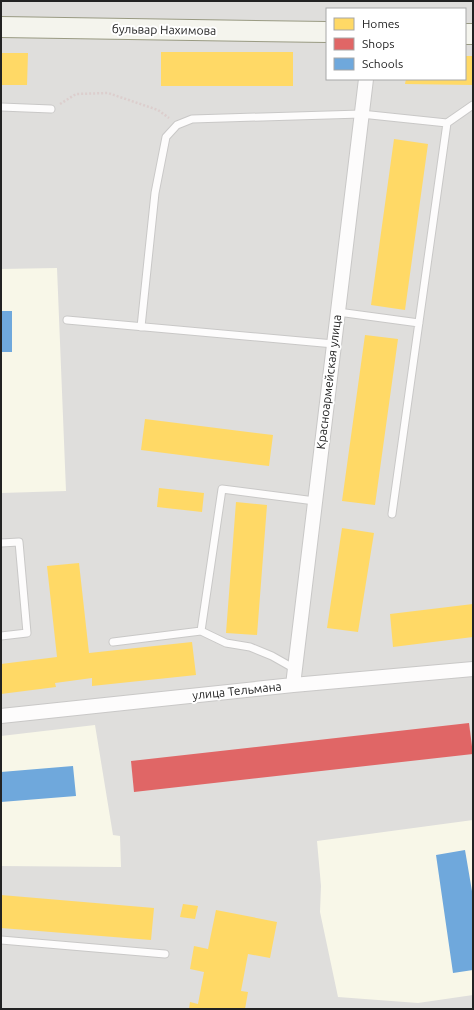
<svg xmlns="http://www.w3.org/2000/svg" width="474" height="1010" font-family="Ubuntu,sans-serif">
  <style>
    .residential { fill: #dfdedc; fill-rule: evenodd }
    .education { fill: #f8f7e8 }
    .homes { fill: #ffd966 }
    .shops { fill: #e06666 }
    .schools { fill: #6fa8dc }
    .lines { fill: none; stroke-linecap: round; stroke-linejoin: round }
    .lane-casing { stroke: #c9c8c7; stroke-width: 9 }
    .street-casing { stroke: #c9c8c7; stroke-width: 16 }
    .secondary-casing { stroke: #999a82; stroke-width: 22 }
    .path { stroke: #dccecd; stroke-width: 2.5; stroke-dasharray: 2 2; stroke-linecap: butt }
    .lane { stroke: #fdfcfc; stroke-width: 7 }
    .street { stroke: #fdfcfc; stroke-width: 14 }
    .secondary { stroke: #f4f4ed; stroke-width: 20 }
    .labels { text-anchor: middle; stroke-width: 4; stroke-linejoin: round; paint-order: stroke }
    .street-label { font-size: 12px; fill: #222; stroke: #fff }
  </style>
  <rect width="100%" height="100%" fill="#f0eeeb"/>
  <!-- residential -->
  <path class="residential" d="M1 1H473V1009H1ZM327 9H465V79H327Z"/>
  <!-- education -->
  <path class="education" d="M57 268 66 491 1 493V269Z
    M95 725 113 835 120 836 121 867 1 866V736Z
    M473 820V995L418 1003 338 997 320 912 321 886 317 841Z"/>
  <!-- homes -->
  <path class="homes" d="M161 52H293V86H161Z
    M1 53H28L27 85H1Z
    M465 56H473V85L405 84 406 79H465Z
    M394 139 428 144 405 310 371 305Z
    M365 335 398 339 375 505 342 501Z
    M145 419 273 435 269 466 141 450Z
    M159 488 204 493 202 512 157 507Z
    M236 502 267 505 257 635 226 633Z
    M342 528 374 533 358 632 327 628Z
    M79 563 89 653 192 642 196 675 92 686V678L55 683 56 687 1 694V664L57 657 47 566Z
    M473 604V637L393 647 390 614Z
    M1 895 154 908 151 940 1 928Z
    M183 904 198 906 195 919 180 917Z
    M216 910 277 922 270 958 248 954 241 991 248 992 245 1009H189L190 1002 198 1004 204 972 190 969 194 946 208 949Z"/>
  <!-- shops -->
  <path class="shops" d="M469 723 473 754 134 792 131 761Z"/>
  <!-- schools -->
  <path class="schools" d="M1 311H12V352H1Z
    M73 766 76 796 1 802V772Z
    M465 850 473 897V970L453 973 436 855Z"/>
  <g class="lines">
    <!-- lane casing -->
    <g class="lane-casing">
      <path id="lane" d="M1 107 51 109
        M338 312 419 323
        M67 320 334 344
        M141 327 155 193 166 137 177 125 192 119 361 114 447 123 473 105
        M392 514 447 123
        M1 543 19 542 27 633 1 636
        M201 631 222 489 315 501
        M113 642 201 631 226 643 250 647 272 656 295 669
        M1 940 165 954"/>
    </g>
    <!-- street casing -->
    <g class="street-casing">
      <path id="street" d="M293 685 366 79
        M1 716 293 685 473 669"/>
    </g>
    <!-- secondary casing -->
    <g class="secondary-casing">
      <path id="secondary" d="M1 27 327 32
        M465 34H473"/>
    </g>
    <!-- path -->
    <path class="path" d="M60 104 76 94 108 93 158 110 169 118"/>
    <!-- lane -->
    <use href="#lane" class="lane"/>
    <!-- street -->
    <use href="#street" class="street"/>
    <!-- secondary -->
    <use href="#secondary" class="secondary"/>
  </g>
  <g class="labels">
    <!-- street labels -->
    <g class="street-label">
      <text transform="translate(164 30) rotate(1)" y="4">бульвар Нахимова</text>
      <text transform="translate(329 382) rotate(-83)" y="4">Красноармейская улица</text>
      <text transform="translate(237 691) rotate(-6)" y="4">улица Тельмана</text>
    </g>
  </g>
  <!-- border -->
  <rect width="474" height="1010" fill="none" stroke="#222222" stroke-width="4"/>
  <!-- legend -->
  <rect x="326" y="8" width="140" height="72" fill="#ffffff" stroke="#a7a7a7"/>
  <rect x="334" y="18" width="20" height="12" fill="#ffd966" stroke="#a7a7a7"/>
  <text x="362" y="28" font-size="12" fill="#222222">Homes</text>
  <rect x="334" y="38" width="20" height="12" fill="#e06666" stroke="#a7a7a7"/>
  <text x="362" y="48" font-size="12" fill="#222222">Shops</text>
  <rect x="334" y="58" width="20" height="12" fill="#6fa8dc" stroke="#a7a7a7"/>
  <text x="362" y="68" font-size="12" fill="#222222">Schools</text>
</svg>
